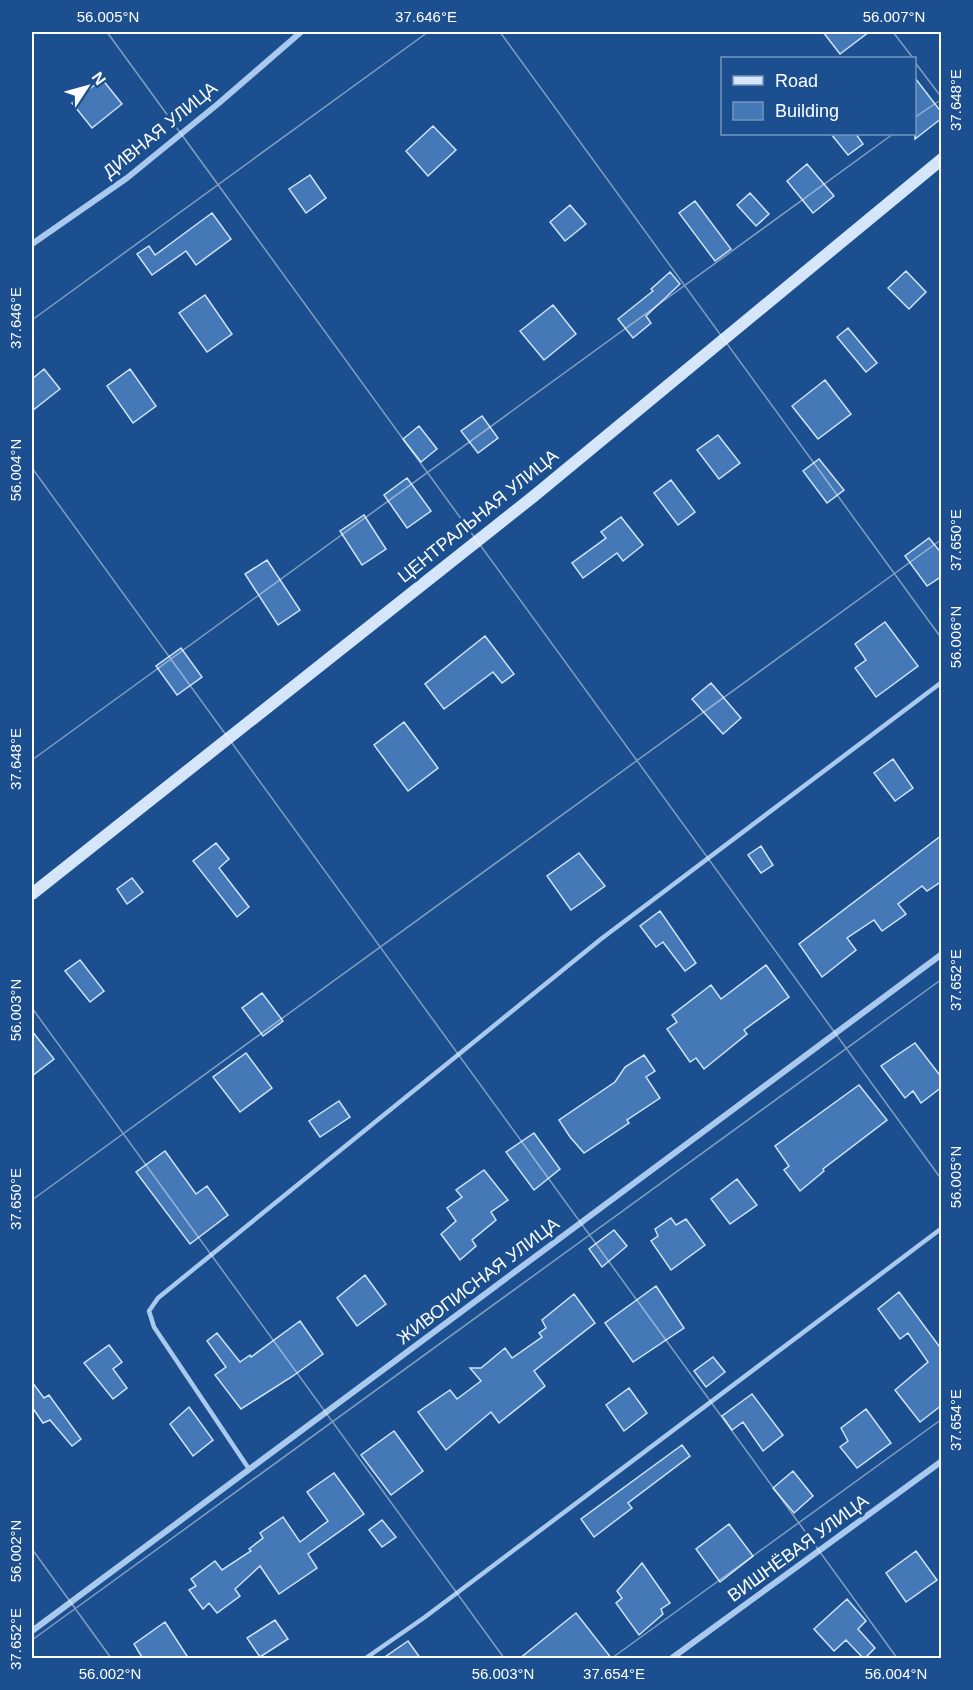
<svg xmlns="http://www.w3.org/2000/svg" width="973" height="1690" font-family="Helvetica,sans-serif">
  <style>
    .building { fill: #4478b7; stroke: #cfe3fa; stroke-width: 1.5 }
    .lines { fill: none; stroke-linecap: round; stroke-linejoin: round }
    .lane { stroke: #a9c9ee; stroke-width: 4.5 }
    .street { stroke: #a9c9ee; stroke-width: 6 }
    .secondary { stroke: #d6e6fa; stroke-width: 12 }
    .ticks { fill: none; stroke: #fff; stroke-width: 1.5; stroke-opacity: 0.45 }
    .labels { text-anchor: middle; stroke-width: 6; stroke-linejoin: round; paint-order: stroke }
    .street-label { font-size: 18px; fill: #fff; stroke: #1b4f8f }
    .neatline { fill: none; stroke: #fff; stroke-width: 2 }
    .ticks-label { font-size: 15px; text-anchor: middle; fill: #fff }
  </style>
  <rect width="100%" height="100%" fill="#1b4f8f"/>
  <!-- building -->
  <path class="building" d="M823 32H869L840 54Z
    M915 78 942 113V118L915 139Z
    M102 79 122 104 92 128 72 103Z
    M433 126 456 150 428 176 406 151Z
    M831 134H856L863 144 848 155Z
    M807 164 834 196 813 213 787 181Z
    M310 175 326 198 306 213 289 189Z
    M750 193 769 214 756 226 737 205Z
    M695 201 731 249 715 261 679 213Z
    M570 205 586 224 565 241 550 222Z
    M212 213 231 239 196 265 186 251 152 275 137 254 149 246 155 255Z
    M906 271 926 292 909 309 888 288Z
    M670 272 680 284 646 316 651 323 633 338 618 319 653 291 651 289Z
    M205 295 232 334 207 352 179 313Z
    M553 305 576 334 544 360 520 331Z
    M848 328 877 363 866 372 837 337Z
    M44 369 60 389 32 411V379Z
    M130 369 156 406 133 423 107 386Z
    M825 380 851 414 818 439 792 406Z
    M482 416 498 438 478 453 461 431Z
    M419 426 437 449 421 462 403 439Z
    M718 435 740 463 719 479 697 450Z
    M819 459 844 490 827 503 803 471Z
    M407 478 431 511 407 528 384 495Z
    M671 480 695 512 678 525 654 493Z
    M364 515 386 549 362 565 340 531Z
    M621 517 643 545 623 561 617 553 583 578 572 563 606 538 601 532Z
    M929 538 942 554V576L927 586 905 556Z
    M267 560 300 610 278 625 245 574Z
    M885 622 918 666 876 697 855 668 866 660 855 644Z
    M485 636 514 674 502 683 493 672 444 709 425 684Z
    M181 648 202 677 177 695 156 666Z
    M711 683 741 718 723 734 692 699Z
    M404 722 438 768 408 791 374 745Z
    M893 759 913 788 895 801 874 773Z
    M942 835V881L927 891 922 886 898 904 906 914 882 931 874 920 847 938 856 950 822 977 799 944Z
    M216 843 229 859 219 868 249 907 237 917 193 861Z
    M761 846 773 865 761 873 748 855Z
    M579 853 605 886 571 910 547 876Z
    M132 878 143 892 127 904 117 889Z
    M660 911 696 963 685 971 663 942 656 947 640 926Z
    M80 960 104 991 90 1002 65 971Z
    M766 965 789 997 744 1030 747 1034 704 1069 696 1058 690 1062 667 1029 677 1022 672 1015 711 985 721 999Z
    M262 993 283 1021 263 1036 242 1008Z
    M32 1031 54 1059 32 1076Z
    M915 1043 942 1078V1087L921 1103 913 1091 905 1098 881 1066Z
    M246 1053 272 1088 240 1112 213 1077Z
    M644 1055 655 1071 646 1077 660 1098 627 1120 629 1123 584 1153 570 1137 559 1120 615 1082 625 1067Z
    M859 1085 887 1120 823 1169 824 1171 800 1191 784 1170 789 1166 775 1146Z
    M339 1101 350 1117 320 1137 309 1121Z
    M534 1133 560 1169 534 1190 506 1152Z
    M165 1151 196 1194 207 1186 228 1215 190 1244 136 1172Z
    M484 1170 508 1200 491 1212 496 1220 472 1240 476 1246 460 1260 441 1234 456 1221 447 1208 462 1197 456 1190Z
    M737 1179 757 1205 730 1224 711 1199Z
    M671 1218 676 1225 686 1219 705 1245 671 1270 651 1241 658 1236 655 1229Z
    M614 1230 627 1246 602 1267 589 1249Z
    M365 1275 386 1304 357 1326 337 1298Z
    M656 1286 684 1328 633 1362 605 1323Z
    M899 1292 942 1350V1405L920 1422 895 1390 928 1362 908 1333 900 1339 878 1309Z
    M574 1294 595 1323 534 1371 545 1386 499 1423 491 1412 446 1450 418 1412 450 1390 457 1399 481 1381 470 1368H481L505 1348 512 1358 542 1337 539 1333 546 1328 542 1320Z
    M300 1321 323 1354 293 1376 241 1409 215 1375 226 1367 207 1341 217 1333 240 1362 250 1355 251 1357Z
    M109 1345 122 1362 113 1369 127 1388 113 1399 84 1363Z
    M713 1357 725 1372 706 1387 694 1371Z
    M32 1382 44 1398 49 1395 81 1439 72 1446 50 1420 43 1423 32 1407Z
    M629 1388 647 1413 624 1431 606 1405Z
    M752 1394 783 1435 763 1451 743 1422 732 1430 722 1416Z
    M189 1407 213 1440 193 1456 170 1424Z
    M866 1409 891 1443 857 1468 840 1447 848 1441 841 1428Z
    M394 1431 423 1471 391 1495 361 1455Z
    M682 1445 690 1456 628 1503 632 1508 594 1537 581 1519Z
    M793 1471 813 1496 794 1513 773 1488Z
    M334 1473 364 1514 308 1554 317 1568 279 1594 260 1566 235 1589 240 1596 217 1613 209 1603 203 1609 189 1590 196 1586 191 1579 215 1561 222 1570 251 1551 249 1549 263 1538 260 1533 283 1517 300 1542 328 1521 307 1492Z
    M382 1520 396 1537 382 1547 369 1530Z
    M729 1524 753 1556 720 1582 696 1549Z
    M916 1551 937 1580 906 1602 886 1573Z
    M642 1563 670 1603 661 1609 663 1614 639 1635 616 1603 622 1598 617 1591Z
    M847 1599 866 1621 858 1629 875 1648 864 1659 846 1640 834 1651 814 1629Z
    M576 1613 612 1659H519Z
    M275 1620 288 1639 260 1657 247 1638Z
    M165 1622 189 1659H143L134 1644Z
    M408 1641 421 1659H382Z"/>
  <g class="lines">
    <!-- lane -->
    <path class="lane" d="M249 1469 154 1327 149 1311 158 1298 601 939 942 682
      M366 1658 425 1617 942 1228"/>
    <!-- street -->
    <path class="street" d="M32 244 127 178 219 103 301 32
      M32 1631 942 954
      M672 1658 942 1461"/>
    <!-- secondary -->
    <path class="secondary" d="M32 894 534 496 942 159"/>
  </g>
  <!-- ticks -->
  <path class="ticks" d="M107 32 942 1180M500 32 942 639M893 32 913 58M914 61 942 98M914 118 942 99M32 320 428 32M32 468 897 1658M32 760 893 134M32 1008 504 1658M32 1200 942 539M32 1549 111 1658M32 1640 942 979M612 1658 942 1419"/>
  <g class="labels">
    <!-- street labels -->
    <g class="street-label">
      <text transform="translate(160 130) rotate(-39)" y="6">ДИВНАЯ УЛИЦА</text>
      <text transform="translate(478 516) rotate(-39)" y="6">ЦЕНТРАЛЬНАЯ УЛИЦА</text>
      <text transform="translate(478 1281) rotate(-37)" y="6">ЖИВОПИСНАЯ УЛИЦА</text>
      <text transform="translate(798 1548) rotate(-36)" y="6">ВИШНЁВАЯ УЛИЦА</text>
    </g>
  </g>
  <!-- border -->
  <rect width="973" height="1690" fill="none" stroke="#1b4f8f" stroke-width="66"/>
  <!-- legend -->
  <rect x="721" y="57" width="195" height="78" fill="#1b4f8f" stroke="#7695bc" stroke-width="1.5"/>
  <rect x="733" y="76" width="30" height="9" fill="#d6e6fa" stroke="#7695bc" stroke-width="1.5"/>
  <text x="775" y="87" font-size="18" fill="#ffffff">Road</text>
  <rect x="733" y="102" width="30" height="18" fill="#4478b7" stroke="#7695bc" stroke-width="1.5"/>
  <text x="775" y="117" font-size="18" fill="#ffffff">Building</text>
  <!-- north arrow -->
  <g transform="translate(87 87) rotate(54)" stroke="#1b4f8f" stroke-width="4.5" paint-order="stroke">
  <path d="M0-4.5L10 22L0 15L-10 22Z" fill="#ffffff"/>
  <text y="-9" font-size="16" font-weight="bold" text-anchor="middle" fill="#ffffff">N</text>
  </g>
  <rect x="33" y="33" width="907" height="1624" class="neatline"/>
  <g class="ticks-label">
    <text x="108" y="22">56.005°N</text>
    <text x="426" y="22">37.646°E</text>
    <text x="894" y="22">56.007°N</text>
    <text transform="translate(956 100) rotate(-90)" y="5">37.648°E</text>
    <text transform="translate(16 318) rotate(-90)" y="5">37.646°E</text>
    <text transform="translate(16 470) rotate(-90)" y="5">56.004°N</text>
    <text transform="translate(956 540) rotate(-90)" y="5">37.650°E</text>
    <text transform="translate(956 637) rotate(-90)" y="5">56.006°N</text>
    <text transform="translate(16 759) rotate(-90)" y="5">37.648°E</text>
    <text transform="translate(956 980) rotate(-90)" y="5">37.652°E</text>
    <text transform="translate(16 1010) rotate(-90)" y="5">56.003°N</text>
    <text transform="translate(956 1177) rotate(-90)" y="5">56.005°N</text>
    <text transform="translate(16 1199) rotate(-90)" y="5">37.650°E</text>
    <text transform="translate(956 1420) rotate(-90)" y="5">37.654°E</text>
    <text transform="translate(16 1551) rotate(-90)" y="5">56.002°N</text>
    <text transform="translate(16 1639) rotate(-90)" y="5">37.652°E</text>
    <text x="110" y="1679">56.002°N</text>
    <text x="503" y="1679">56.003°N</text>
    <text x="614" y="1679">37.654°E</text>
    <text x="896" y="1679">56.004°N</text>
  </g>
</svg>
